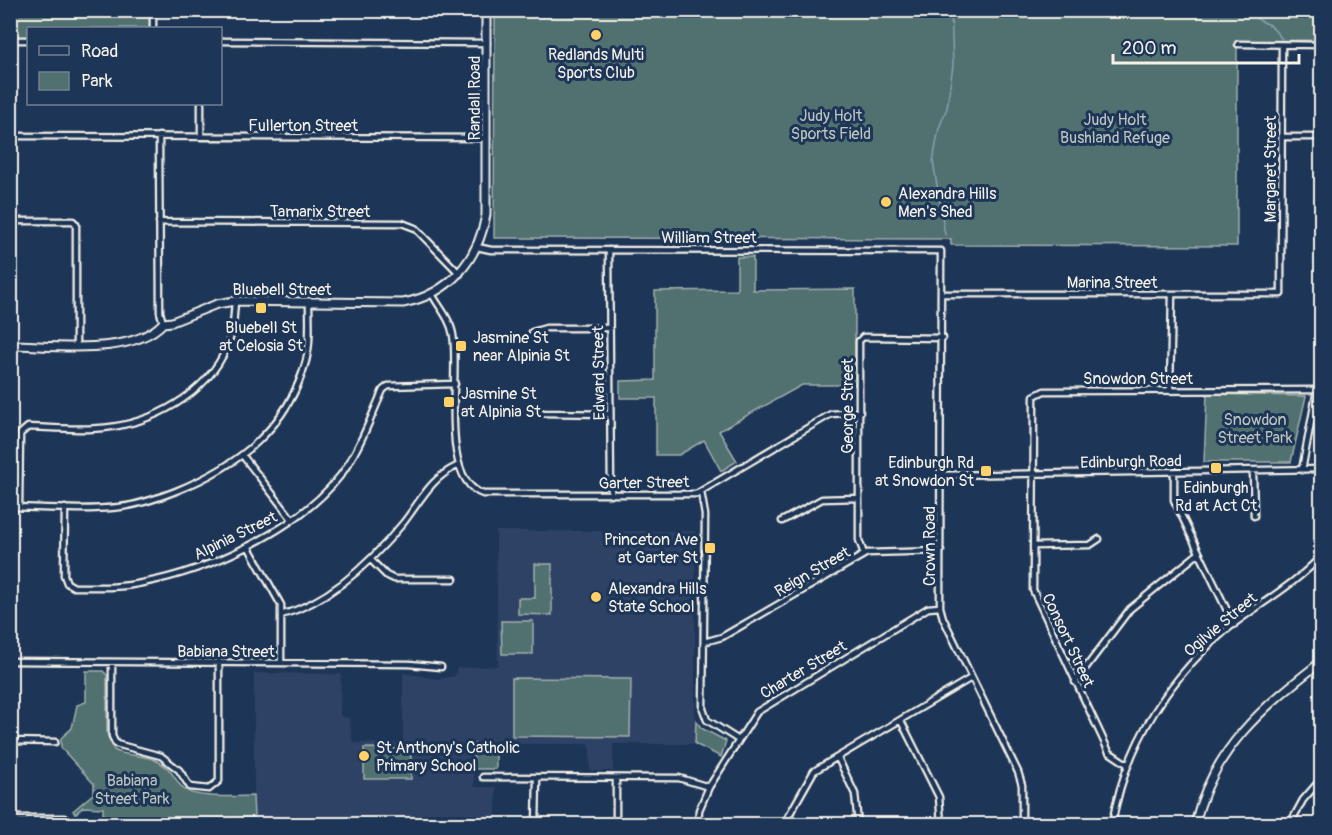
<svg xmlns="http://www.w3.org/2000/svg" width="1332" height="835" font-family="Pangolin,sans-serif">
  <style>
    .built { fill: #2e4266 }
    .green { fill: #517070; stroke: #a2b0ac; stroke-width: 1.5 }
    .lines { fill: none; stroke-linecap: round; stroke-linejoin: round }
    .stream { stroke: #8aa1b0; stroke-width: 1.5 }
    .street-casing { stroke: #f4f1e8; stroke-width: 9 }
    .secondary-casing { stroke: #f4f1e8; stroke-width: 11 }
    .street { stroke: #1d3557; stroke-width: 4.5 }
    .secondary { stroke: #1d3557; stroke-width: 7 }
    .poi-dot { fill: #ffd166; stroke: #1d3557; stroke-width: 2 }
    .labels { text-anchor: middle; stroke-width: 6; stroke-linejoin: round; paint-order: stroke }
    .poi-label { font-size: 16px; fill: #f4f1e8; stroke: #1d3557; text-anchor: start }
    .street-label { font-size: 16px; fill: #f4f1e8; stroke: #1d3557 }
    .park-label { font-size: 16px; fill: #bbc4be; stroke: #1d3557 }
  </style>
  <rect width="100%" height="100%" fill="#1d3557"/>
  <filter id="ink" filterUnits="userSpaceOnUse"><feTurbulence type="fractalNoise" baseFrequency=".0167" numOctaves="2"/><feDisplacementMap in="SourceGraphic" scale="12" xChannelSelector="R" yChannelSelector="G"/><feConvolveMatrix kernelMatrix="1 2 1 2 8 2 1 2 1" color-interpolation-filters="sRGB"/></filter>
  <g filter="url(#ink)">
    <!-- built -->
    <path class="built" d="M496 531H695V744H613V771H590V744H474V787H496V824H254V673L341 674 340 716 349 718 353 743H403V673L439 679 455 676 457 668 498 666Z"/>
    <!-- green -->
    <path class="green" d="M10 11H153V28H28V40H11Z
      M495 11H1321V40L1237 41V246L951 245V239L494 238Z
      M737 257H753V290L855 289V385H802L719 431 737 461 721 471 704 440 679 455H656V398H620V381L655 380V291L737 290Z
      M1207 394 1306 396 1291 462H1204Z
      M535 564H552V615L518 614V598H535Z
      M501 621H533V654H502Z
      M86 671H103L107 675V733L114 750C126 757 142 754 155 760 176 770 172 779 184 789 195 799 238 796 253 796L254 817C203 818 154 824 103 824V808L83 807 75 814 73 811 94 793V784L61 748V738L72 728 77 705 86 702Z
      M512 678 631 679 630 737 512 736Z
      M696 720 701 728 726 741 721 757 695 744Z
      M473 744H496V769H474Z
      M364 748 411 749V779H364Z"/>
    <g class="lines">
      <!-- stream -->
      <path class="stream" d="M1240 10 1271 26 1282 39
        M945 235 933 161 939 128 947 108 953 65 951 10"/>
      <!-- street casing -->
      <g class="street-casing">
        <path id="street" d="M153 28V10
          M10 40H28
          M220 41 487 43
          M1238 44 1322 45
          M10 136 487 138
          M159 136 160 312 163 323
          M201 137V104
          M1282 137H1322
          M10 221H73L76 224V345
          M159 222 402 223 415 228 460 274
          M477 247 491 250 941 251 940 607 943 618 1018 772 1022 785V824
          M609 250 611 495
          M432 294C439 307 451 320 453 335 460 374 438 479 483 494H696L831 414 860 412
          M943 294H1281L1282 45
          M532 332 546 328H609
          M1170 390 1172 294
          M531 408 543 413 610 414
          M243 456 292 519
          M1302 470 1317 390
          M1253 471 1254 516
          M1174 472V500L1234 625
          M941 475 1322 469
          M701 492 705 515 703 709 707 720 737 739
          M10 507C47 508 84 511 120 507 139 505 158 498 176 491 238 466 288 428 306 361 311 342 309 321 309 302
          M19 507 20 434 28 427C55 428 84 431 111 427 161 420 215 388 230 338 234 326 234 313 235 301
          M65 508 64 575 67 583 74 587C97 587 120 588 142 583 208 571 298 530 340 476 359 451 370 419 383 390L388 386 455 384
          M782 521 822 499 859 498
          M248 546 281 605V662
          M1033 546 1090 545 1099 539
          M864 554 859 540V341L863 337 943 338
          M371 560 386 575 394 579H454
          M281 615C330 602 373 560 404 522 421 500 431 478 457 466
          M704 642 722 637 867 553 941 551
          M10 661 409 664 441 667
          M112 663V736L116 744 161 756 179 770 190 787 209 789 219 781V662
          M1075 682 1130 609 1199 553
          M901 721 939 797 941 824
          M10 741 55 742
          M838 758 855 794 858 824
          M1127 764 1109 752 1033 590 1034 396 1044 391 1322 390
          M483 777 679 778 709 787
          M10 818H64
          M183 824 197 822 205 824
          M536 824 537 778
          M616 824V778
          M698 824 699 810 709 787 757 712 928 608 940 607
          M784 824 814 771 971 678
          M1112 824C1126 743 1170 674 1235 623 1263 602 1298 582 1322 555
          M1290 824 1303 800 1322 778"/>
      </g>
      <!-- secondary casing -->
      <g class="secondary-casing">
        <path id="secondary" d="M10 345C54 345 131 357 163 323L172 322 217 304 235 301 403 303C450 294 478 260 486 215V10
          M1195 824C1213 748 1263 707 1322 661"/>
      </g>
      <!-- street -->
      <use href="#street" class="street"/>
      <!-- secondary -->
      <use href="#secondary" class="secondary"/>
    </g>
  </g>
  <!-- markers -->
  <g class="poi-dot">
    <circle cx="596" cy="35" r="6"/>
    <circle cx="886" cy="202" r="6"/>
    <rect x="255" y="302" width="12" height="12" rx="3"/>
    <rect x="455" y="340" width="12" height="12" rx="3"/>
    <rect x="443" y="396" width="12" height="12" rx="3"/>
    <rect x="1210" y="462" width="12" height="12" rx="3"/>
    <rect x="980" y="465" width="12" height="12" rx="3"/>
    <rect x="704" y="542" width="12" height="12" rx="3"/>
    <circle cx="596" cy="597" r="6"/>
    <circle cx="364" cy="756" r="6"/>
  </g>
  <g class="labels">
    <!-- poi labels -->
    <g class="poi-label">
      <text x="596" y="60" text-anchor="middle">Redlands Multi<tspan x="596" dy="18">Sports Club</tspan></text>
      <text x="898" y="199">Alexandra Hills<tspan x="898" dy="18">Men's Shed</tspan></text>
      <text x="261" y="333" text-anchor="middle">Bluebell St<tspan x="261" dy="18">at Celosia St</tspan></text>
      <text x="473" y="343">Jasmine St<tspan x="473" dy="18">near Alpinia St</tspan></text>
      <text x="461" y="399">Jasmine St<tspan x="461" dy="18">at Alpinia St</tspan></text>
      <text x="974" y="468" text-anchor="end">Edinburgh Rd<tspan x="974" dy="18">at Snowdon St</tspan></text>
      <text x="1216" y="493" text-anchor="middle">Edinburgh<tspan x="1216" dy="18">Rd at Act Ct</tspan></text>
      <text x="698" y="545" text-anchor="end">Princeton Ave<tspan x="698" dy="18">at Garter St</tspan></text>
      <text x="608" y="594">Alexandra Hills<tspan x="608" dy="18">State School</tspan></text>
      <text x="376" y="753">St Anthony's Catholic<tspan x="376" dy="18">Primary School</tspan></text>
    </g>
    <!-- street labels -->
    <g class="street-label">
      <text transform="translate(474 98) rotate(-90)" y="6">Randall Road</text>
      <text x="303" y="131">Fullerton Street</text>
      <text transform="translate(1270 169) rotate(-90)" y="6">Margaret Street</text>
      <text x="320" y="217">Tamarix Street</text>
      <text x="709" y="243">William Street</text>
      <text x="1112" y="288">Marina Street</text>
      <text x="282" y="295">Bluebell Street</text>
      <text transform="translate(598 373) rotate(-91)" y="6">Edward Street</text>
      <text x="1138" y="384">Snowdon Street</text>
      <text transform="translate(847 406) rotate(-90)" y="6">George Street</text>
      <text transform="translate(1131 461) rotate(-1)" y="6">Edinburgh Road</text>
      <text transform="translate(644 482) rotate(-1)" y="6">Garter Street</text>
      <text transform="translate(235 535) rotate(-26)" y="6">Alpinia Street</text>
      <text transform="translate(929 546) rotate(-90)" y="6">Crown Road</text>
      <text transform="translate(812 571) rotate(-30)" y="6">Reign Street</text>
      <text transform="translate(1220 624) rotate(-40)" y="6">Ogilvie Street</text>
      <text transform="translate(1069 640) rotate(65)" y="6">Consort Street</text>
      <text x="226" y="657">Babiana Street</text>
      <text transform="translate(803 669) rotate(-31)" y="6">Charter Street</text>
    </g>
    <!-- park labels -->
    <g class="park-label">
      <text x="831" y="121">Judy Holt<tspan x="831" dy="18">Sports Field</tspan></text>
      <text x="1115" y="125">Judy Holt<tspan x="1115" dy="18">Bushland Refuge</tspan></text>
      <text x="1255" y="425">Snowdon<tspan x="1255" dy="18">Street Park</tspan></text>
      <text x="132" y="786">Babiana<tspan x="132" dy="18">Street Park</tspan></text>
    </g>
  </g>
  <!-- margin -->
  <rect width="1332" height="835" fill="none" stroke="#1d3557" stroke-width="36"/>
  <rect x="18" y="18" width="1296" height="799" fill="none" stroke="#f4f1e8" stroke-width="2" filter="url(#ink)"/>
  <!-- legend -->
  <rect x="27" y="27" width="195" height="78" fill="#1d3557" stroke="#738091" stroke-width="1.5"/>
  <rect x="39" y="46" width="30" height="9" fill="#1d3557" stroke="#738091" stroke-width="1.5"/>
  <text x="81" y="57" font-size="18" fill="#f4f1e8">Road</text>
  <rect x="39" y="72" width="30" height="18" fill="#517070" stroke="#738091" stroke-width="1.5"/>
  <text x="81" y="87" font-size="18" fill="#f4f1e8">Park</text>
  <!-- scale -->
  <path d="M1113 54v9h186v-9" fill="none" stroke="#f4f1e8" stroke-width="3"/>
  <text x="1122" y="54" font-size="18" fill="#f4f1e8" stroke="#1d3557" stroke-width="4.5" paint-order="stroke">200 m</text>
</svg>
